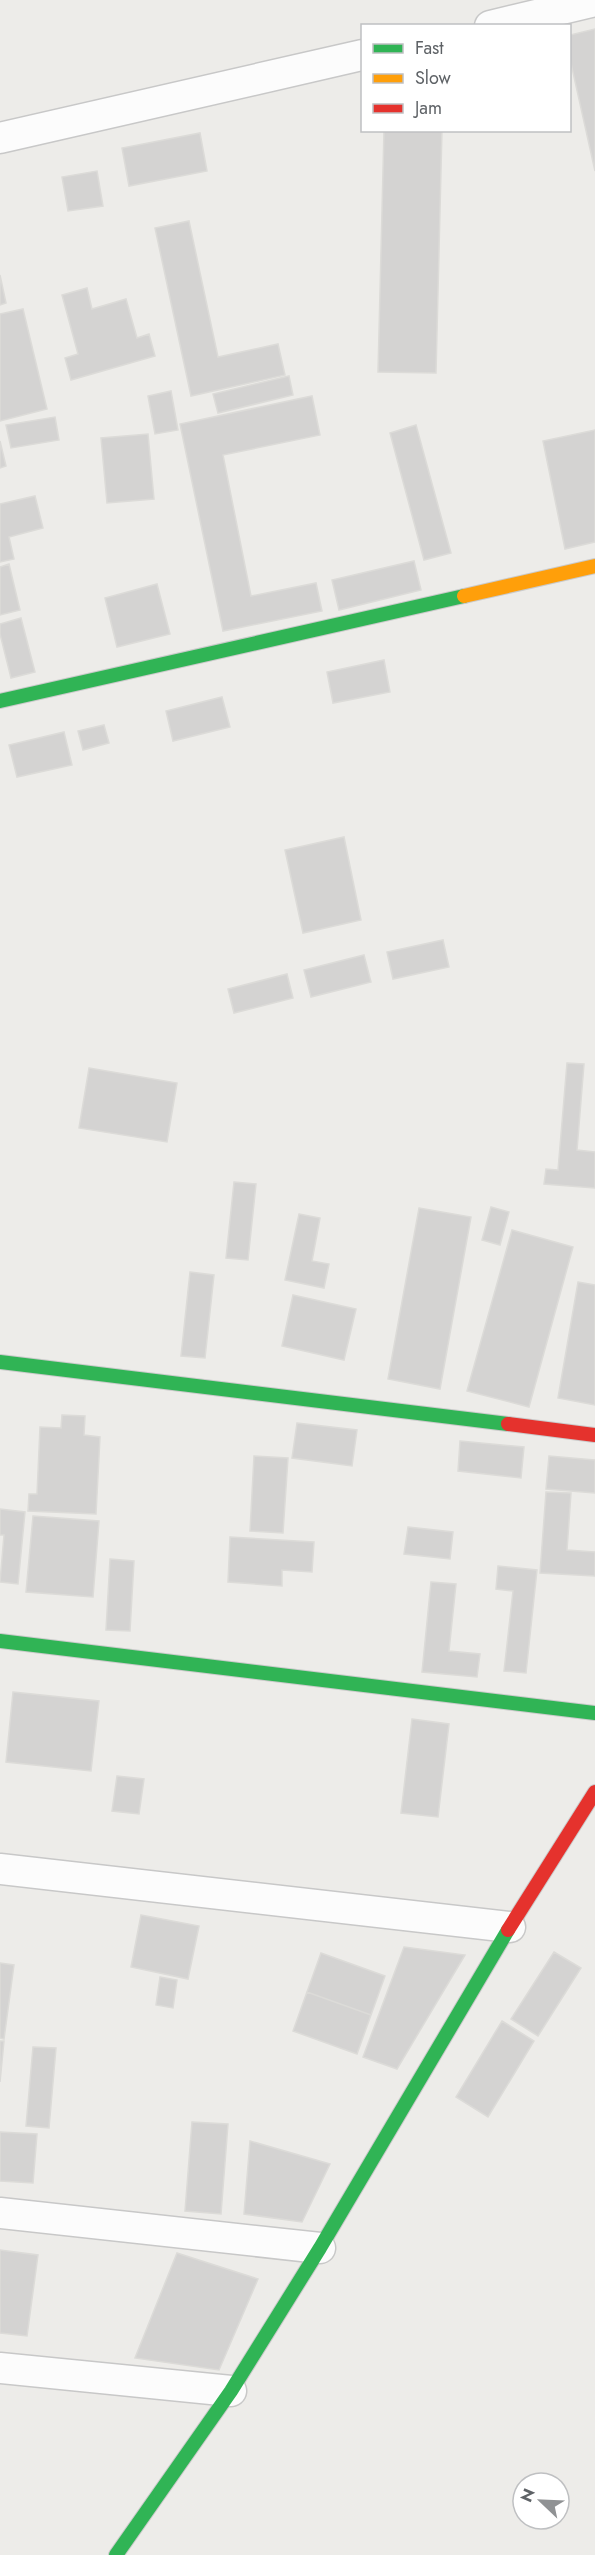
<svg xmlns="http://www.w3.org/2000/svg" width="595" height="2555" font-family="Jost,sans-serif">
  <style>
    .building { fill: #d4d3d2; stroke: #dcdbd8; stroke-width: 1.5 }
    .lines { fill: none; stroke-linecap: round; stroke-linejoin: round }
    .street-casing { stroke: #c8c8c8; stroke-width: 33 }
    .fast-casing { stroke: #cacaca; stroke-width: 16 }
    .slow-casing { stroke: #cacaca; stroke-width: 16 }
    .jam-casing { stroke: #cacaca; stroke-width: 16 }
    .street { stroke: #fcfcfc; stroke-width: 30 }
    .fast { stroke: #30b455; stroke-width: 14 }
    .slow { stroke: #ff9f0a; stroke-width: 14 }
    .jam { stroke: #e5322d; stroke-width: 14 }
  </style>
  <rect width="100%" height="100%" fill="#edece9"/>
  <!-- building -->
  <path class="building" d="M595 29V171L570 59V35Z
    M384 130H442L436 373 378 372Z
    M200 133 207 171 129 186 122 148Z
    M97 171 103 206 68 211 62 177Z
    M189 221 218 357 278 344 285 375 191 396 155 228Z
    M0 275 6 303 0 305Z
    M87 288 92 309 126 299 137 338 149 334 155 356 71 380 65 358 78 354 62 295Z
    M23 309 47 409 0 421V314Z
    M289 376 293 395 218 413 213 394Z
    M171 391 178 430 155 434 148 396Z
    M312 396 320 435 223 455 251 596 316 583 322 611 223 631 180 424Z
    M55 417 59 440 11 448 6 425Z
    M416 425 451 553 424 560 390 433Z
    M595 430V542L565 549 543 441Z
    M148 434 154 499 107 503 101 438Z
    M0 441 6 466 0 468Z
    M35 496 43 528 9 537 14 559 0 562V504Z
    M414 561 421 590 339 610 332 580Z
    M9 564 20 610 0 615V567Z
    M157 584 170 634 117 647 105 598Z
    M21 618 35 672 11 678 0 634V624Z
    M384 660 390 692 333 703 327 672Z
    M222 697 230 727 173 741 166 711Z
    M104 725 109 743 83 750 78 731Z
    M64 732 72 765 17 777 9 745Z
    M344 837 361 920 303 933 285 850Z
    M443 940 449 967 393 979 387 952Z
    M364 955 371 982 311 997 304 970Z
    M287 974 293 998 234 1013 228 989Z
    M567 1063 584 1064 577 1150 595 1152V1188L544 1184 546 1169 558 1170Z
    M89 1068 177 1083 167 1142 79 1128Z
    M234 1182 256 1184 248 1260 226 1258Z
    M491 1207 509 1212 500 1245 482 1240Z
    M419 1208 471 1217 440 1389 388 1379Z
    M299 1214 320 1218 312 1261 329 1264 324 1288 285 1280Z
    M512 1230 573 1247 529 1407 467 1391Z
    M190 1272 214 1275 205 1358 181 1356Z
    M578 1282 595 1285V1405L558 1398Z
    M293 1295 356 1309 344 1360 282 1346Z
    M62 1415 85 1416 84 1435 100 1437 96 1514 28 1511 29 1494H37L40 1427 61 1428Z
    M297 1423 357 1430 352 1466 292 1458Z
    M460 1441 524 1447 521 1478 458 1471Z
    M254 1456 288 1458 283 1533 250 1531Z
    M549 1456 595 1460V1493L546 1489Z
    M546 1492 571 1493 567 1550 595 1552V1576L540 1573Z
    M0 1509 25 1512 18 1584 0 1582 4 1535H0Z
    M33 1516 99 1521 93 1597 26 1592Z
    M408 1527 453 1532 450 1559 404 1554Z
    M230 1537 314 1542 312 1572 282 1570V1586L228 1582Z
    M110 1559 134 1561 130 1631 106 1630Z
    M498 1566 537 1570 526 1673 504 1671 513 1591 496 1589Z
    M431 1582 456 1584 449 1651 480 1654 477 1677 422 1672Z
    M13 1692 99 1701 91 1771 6 1762Z
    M412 1719 449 1724 438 1817 401 1813Z
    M117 1776 144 1779 139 1814 112 1811Z
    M141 1915 199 1926 188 1979 131 1967Z
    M404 1947 465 1955 397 2069 363 2057Z
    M554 1952 581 1968 538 2036 511 2019Z
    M321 1953 385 1976 371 2015 307 1992Z
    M0 1963 14 1965 4 2039 0 2038Z
    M160 1977 177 1980 173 2008 156 2005Z
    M307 1992 371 2015 357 2054 293 2031Z
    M502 2021 534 2041 488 2117 456 2097Z
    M0 2041H4L0 2082Z
    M33 2047 56 2048 49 2128 26 2126Z
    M192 2122 228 2124 221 2214 185 2211Z
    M0 2132 37 2134 33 2183 0 2181Z
    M250 2141 330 2164 302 2222 244 2214Z
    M0 2250 38 2255 27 2336 0 2333Z
    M177 2253 258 2279 219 2370 135 2358Z"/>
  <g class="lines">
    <!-- street casing -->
    <g class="street-casing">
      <path id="street" d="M490 26 595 1
        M0 138 362 55
        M0 1869 510 1927
        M0 2213 320 2248
        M0 2368 231 2391"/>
    </g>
    <!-- fast casing -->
    <g class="fast-casing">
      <path id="fast" d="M0 701 464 596
        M0 1362 508 1424
        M0 1641 595 1713
        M116 2555 231 2391 320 2248 508 1930"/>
    </g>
    <!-- slow casing -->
    <g class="slow-casing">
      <path id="slow" d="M464 596 595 566"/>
    </g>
    <!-- jam casing -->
    <g class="jam-casing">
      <path id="jam" d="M508 1424 595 1435
        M508 1930 595 1792"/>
    </g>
    <!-- street -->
    <use href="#street" class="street"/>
    <!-- fast -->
    <use href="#fast" class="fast"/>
    <!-- slow -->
    <use href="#slow" class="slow"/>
    <!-- jam -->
    <use href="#jam" class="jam"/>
  </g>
  <!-- legend -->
  <rect x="361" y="24" width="210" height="108" fill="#ffffff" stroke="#bfc0c2" stroke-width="1.5"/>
  <rect x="373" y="44" width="30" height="9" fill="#30b455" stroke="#bfc0c2" stroke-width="1.5"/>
  <text x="415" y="54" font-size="18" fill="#5e6266">Fast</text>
  <rect x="373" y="74" width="30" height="9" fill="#ff9f0a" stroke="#bfc0c2" stroke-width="1.5"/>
  <text x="415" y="84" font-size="18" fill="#5e6266">Slow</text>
  <rect x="373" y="104" width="30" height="9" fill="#e5322d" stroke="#bfc0c2" stroke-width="1.5"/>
  <text x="415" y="114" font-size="18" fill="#5e6266">Jam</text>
  <!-- north arrow -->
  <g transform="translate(541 2501) rotate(293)"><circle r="28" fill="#ffffff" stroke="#bfc0c2" stroke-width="1.5"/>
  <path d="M0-4.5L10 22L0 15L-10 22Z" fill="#909294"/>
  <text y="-9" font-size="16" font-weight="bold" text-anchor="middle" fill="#5e6266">N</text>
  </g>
</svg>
